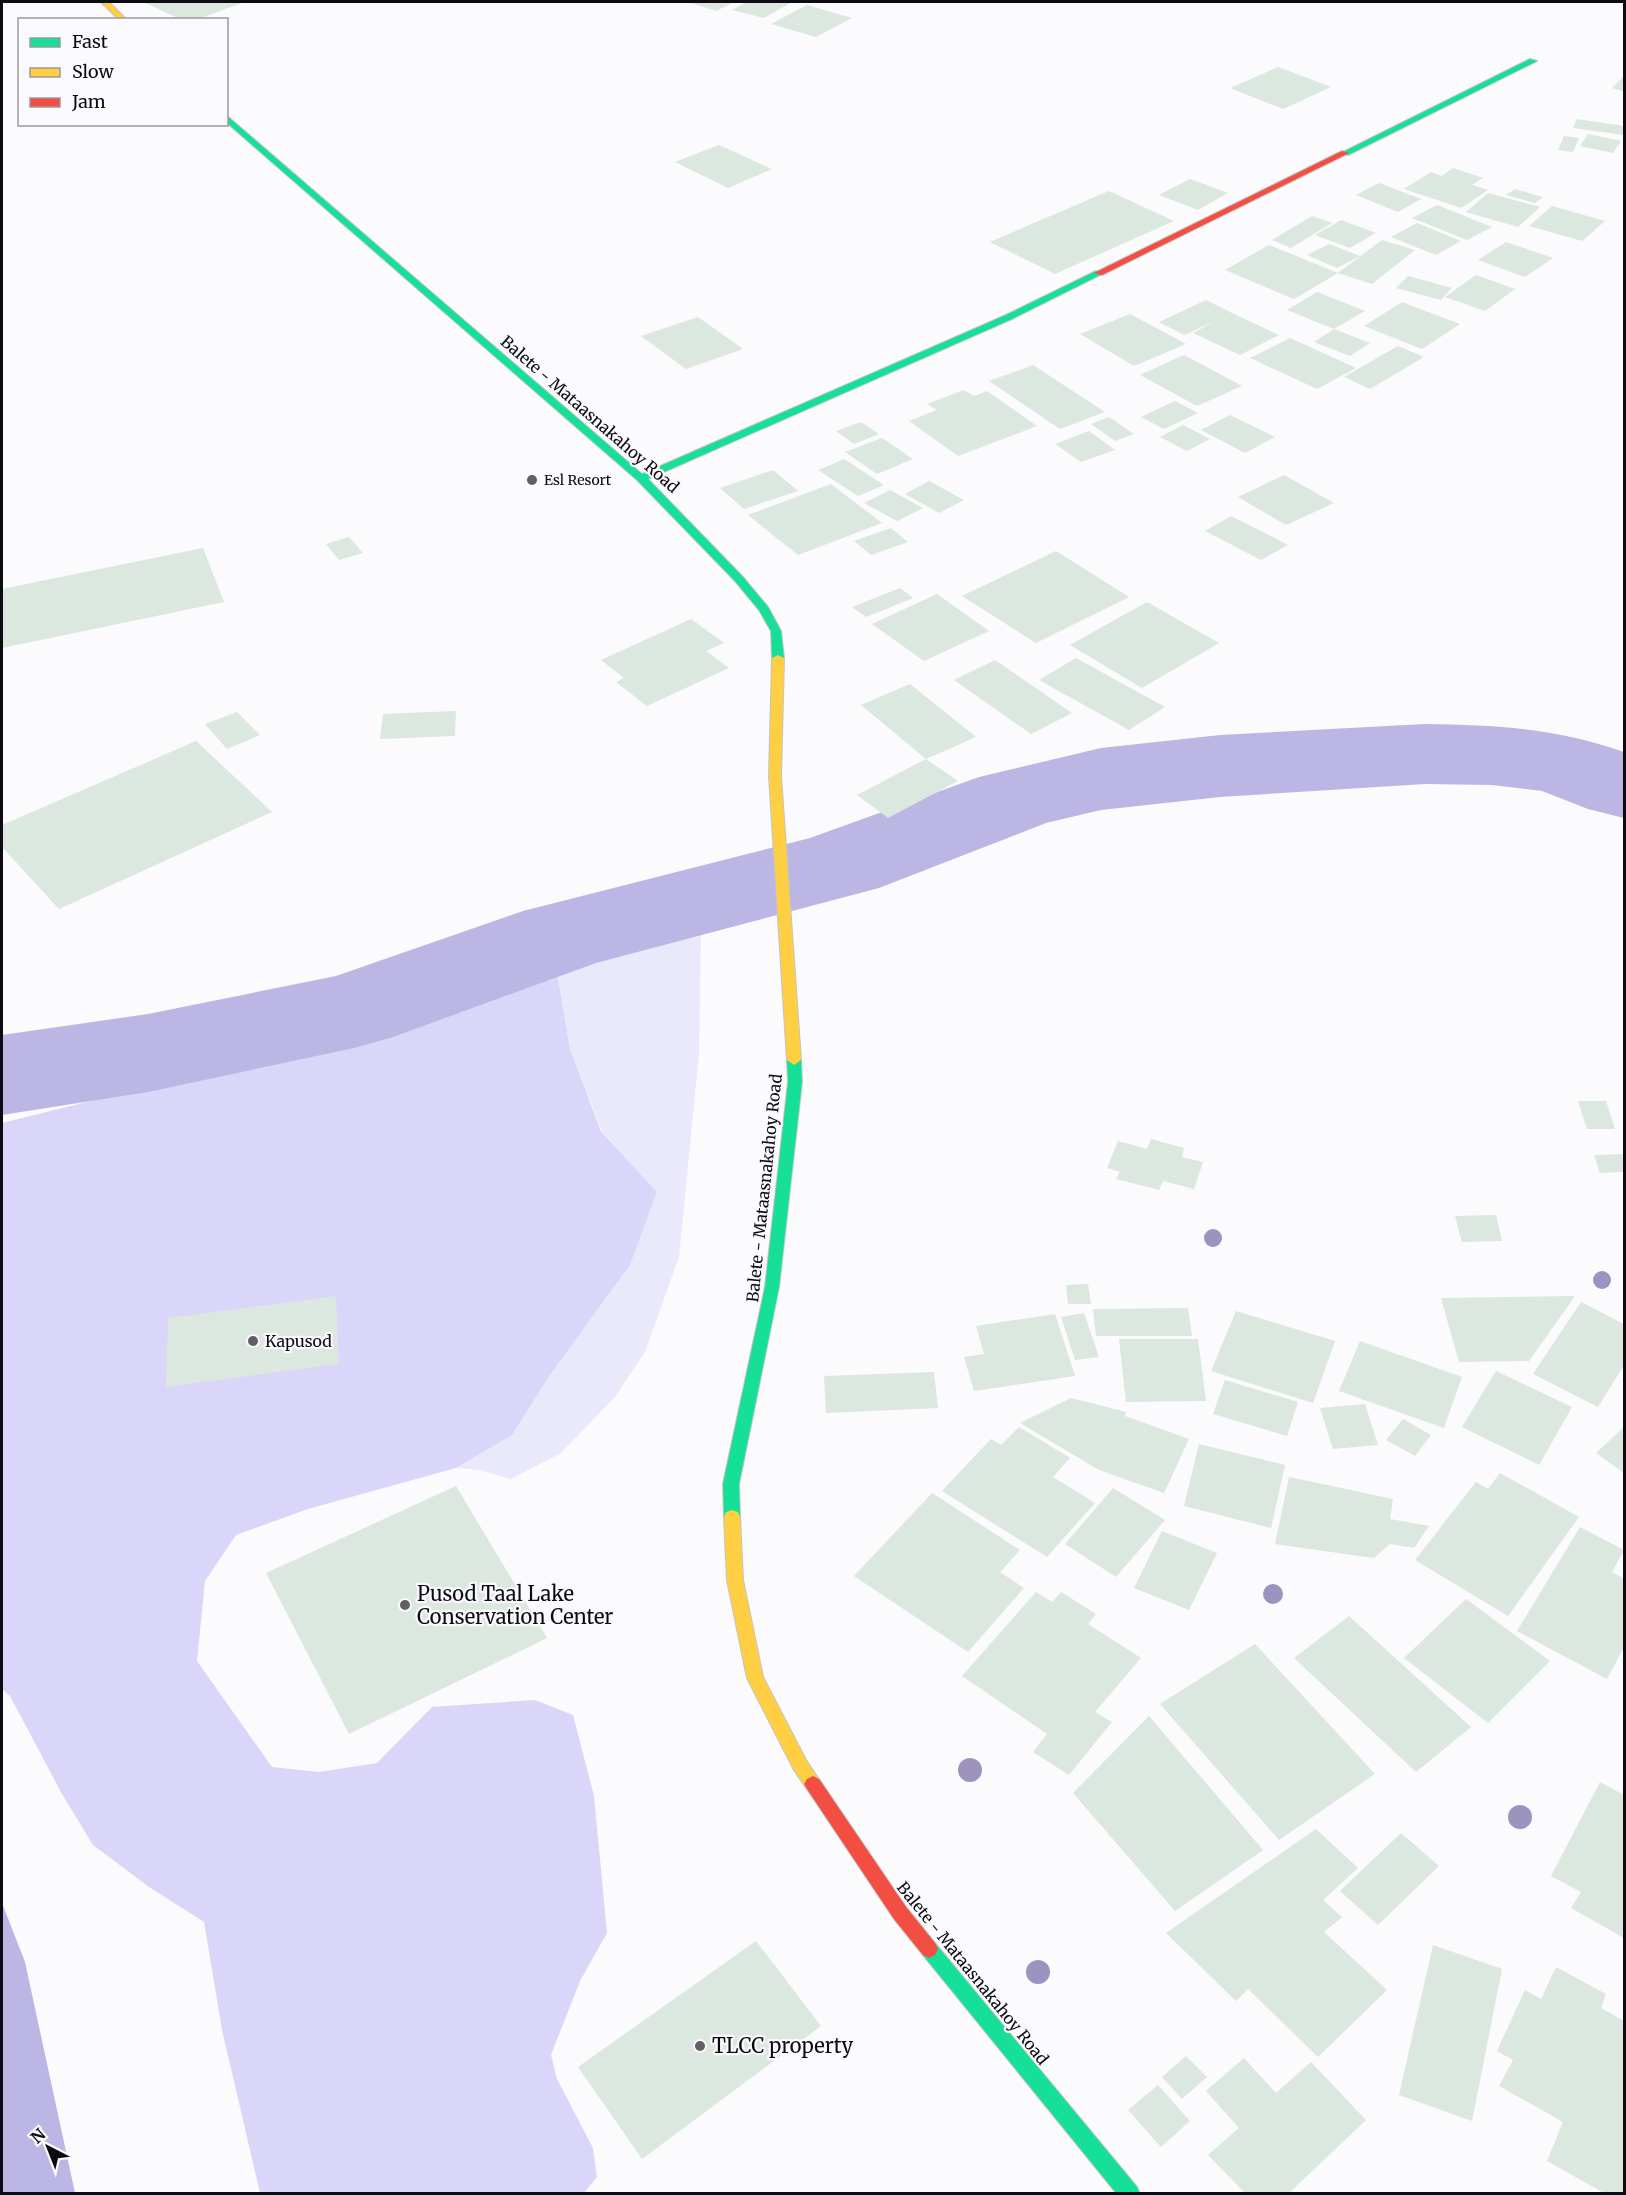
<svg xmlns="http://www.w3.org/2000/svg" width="1626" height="2195" font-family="Merriweather,serif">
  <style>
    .green { fill: #eae8fb }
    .forest { fill: #dad6fa }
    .water { fill: #bbb6e3 }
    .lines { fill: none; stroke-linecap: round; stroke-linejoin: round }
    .river { fill: #bbb6e3; fill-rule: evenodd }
    .building { fill: #dbe7df }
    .fast-casing { stroke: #c5c4c8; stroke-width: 2 }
    .slow-casing { stroke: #c5c4c8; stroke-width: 2 }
    .jam-casing { stroke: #c5c4c8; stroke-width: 2 }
    .fast { fill: #16e098; fill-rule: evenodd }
    .slow { fill: #ffcf43; fill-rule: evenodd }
    .jam { fill: #f24e42; fill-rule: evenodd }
    .tree { fill: #9c94bf }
    .poi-dot { fill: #605f63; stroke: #faf9fd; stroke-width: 2 }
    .labels { text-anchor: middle; stroke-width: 4.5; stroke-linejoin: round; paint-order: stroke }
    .far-poi-label { font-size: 14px; fill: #0c0b11; stroke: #faf9fd; text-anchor: start }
    .street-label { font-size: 16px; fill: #0c0b11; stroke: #faf9fd }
    .poi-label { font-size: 16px; fill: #0c0b11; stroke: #faf9fd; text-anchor: start }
    .near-poi-label { font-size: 20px; fill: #0c0b11; stroke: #faf9fd; text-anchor: start }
  </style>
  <rect width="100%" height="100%" fill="#fbfafc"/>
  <!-- green -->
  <path class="green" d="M701 927 699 1054 679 1257 645 1352 614 1398 561 1453 511 1479 480 1470 456 1468 512 1435 550 1375 630 1265 657 1192 602 1131 570 1049 558 978 552 959 608 942Z"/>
  <!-- forest -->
  <path class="forest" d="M552 959 558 978 570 1049 601 1131 657 1192 630 1265 550 1375 512 1435 456 1468 308 1509 236 1535 205 1581 197 1661 272 1767 319 1772 377 1763 432 1707 535 1700 573 1715 594 1796 607 1933 580 1981 551 2055 557 2079 593 2148 597 2177 584 2193H260L222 2030 204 1922 149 1887 93 1845 62 1794 10 1696 2 1689V1123L123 1093 246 1070 406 1013 487 988Z"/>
  <!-- water -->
  <path class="water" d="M2 1903 25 1962 75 2193H2Z"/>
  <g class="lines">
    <!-- river -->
    <path class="river" d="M1425 724C1496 725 1557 728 1624 752V818L1588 809 1542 791 1492 785 1425 784 1220 797 1101 810 1046 823 879 888 596 963 393 1037 354 1048 148 1092 2 1115V1035L148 1014 336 976 523 911 810 838 979 777 1101 748 1220 735Z"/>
  </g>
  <!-- building -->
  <path class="building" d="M143 2H245L195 20H182Z
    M688 2H734L716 11Z
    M746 2H792L764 18 732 10Z
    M807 5 852 18 816 37 771 24Z
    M1278 67 1331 87 1283 109 1230 88Z
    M1624 76V91L1612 88Z
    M1577 119 1624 126V135L1573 128Z
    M1588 134 1621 141 1613 153 1580 146Z
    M1564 136 1579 138 1573 152 1558 150Z
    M719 145 772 169 728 188 675 162Z
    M1453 168 1483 178 1472 185 1488 190 1461 208 1404 189 1431 172 1442 176Z
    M1190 179 1228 193 1198 210 1159 195Z
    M1379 183 1421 199 1398 212 1356 195Z
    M1515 189 1543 197 1535 203 1506 195Z
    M1109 191 1174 221 1055 274 990 242Z
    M1488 193 1540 207 1518 227 1466 212Z
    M1437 205 1492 227 1467 240 1412 218Z
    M1552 206 1605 221 1582 241 1529 226Z
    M1312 216 1332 223 1291 248 1272 240Z
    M1341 220 1376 233 1350 248 1315 235Z
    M1417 223 1461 241 1436 255 1391 237Z
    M1382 240 1415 250 1372 284 1338 273Z
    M1506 242 1553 258 1525 277 1478 260Z
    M1329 244 1360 256 1337 268 1307 255Z
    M1269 245 1338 273 1294 299 1225 270Z
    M1476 275 1515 289 1485 311 1445 297Z
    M1408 276 1452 288 1441 300 1396 288Z
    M1317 292 1365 311 1334 329 1287 310Z
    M1206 300 1232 313 1279 335 1240 355 1193 333 1217 320 1184 335 1159 322Z
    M1402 302 1460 324 1422 349 1364 326Z
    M1130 314 1186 344 1134 366 1080 334Z
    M698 317 743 349 686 369 641 336Z
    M1334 329 1370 343 1350 356 1314 342Z
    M1290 338 1356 368 1317 389 1250 358Z
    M1398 346 1424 357 1370 389 1344 377Z
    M1184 355 1242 386 1197 406 1140 375Z
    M1033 365 1105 412 1060 429 989 381Z
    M964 390 974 396 987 391 1037 426 958 456 909 421 937 410 927 404Z
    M1175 401 1198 413 1164 429 1141 417Z
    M1230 415 1275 437 1245 453 1201 430Z
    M1109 417 1134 434 1115 441 1091 424Z
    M861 422 879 434 854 444 836 431Z
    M1183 425 1210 439 1187 451 1160 437Z
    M1089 431 1115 450 1081 462 1055 444Z
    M882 438 913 459 877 474 845 452Z
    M844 459 884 485 858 496 818 470Z
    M773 470 798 491 744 509 720 488Z
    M1284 475 1334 503 1286 525 1238 497Z
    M929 481 964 500 939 513 905 494Z
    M831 484 882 523 798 555 748 515Z
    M890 490 923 508 897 521 864 503Z
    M1231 516 1288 545 1261 560 1205 531Z
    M891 528 908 542 871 555 854 541Z
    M349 537 363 553 339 560 326 544Z
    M203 548 224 602 2 648V589Z
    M1056 551 1129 597 1036 643 962 596Z
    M900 588 913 598 866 617 852 607Z
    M937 594 989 631 924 661 872 624Z
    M1147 602 1219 643 1142 688 1070 645Z
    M691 619 724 643 706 651 729 668 647 706 616 682 624 678 601 660Z
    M1076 658 1165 707 1129 730 1039 680Z
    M995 660 1072 713 1031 734 954 680Z
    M910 684 976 737 926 759 861 705Z
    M456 711 455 736 380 739 383 714Z
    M237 712 260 735 227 749 205 724Z
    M196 741 272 812 59 909 2 847V825Z
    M926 759 958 781 888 818 857 795Z
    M1578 1101H1606L1615 1129H1587Z
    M1151 1139 1184 1148 1182 1157 1203 1162 1194 1189 1163 1181 1159 1190 1116 1179 1120 1172 1107 1168 1118 1141 1147 1149Z
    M1624 1154V1172L1600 1173 1594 1155Z
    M1496 1215 1502 1241 1462 1242 1455 1216Z
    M1088 1284 1091 1304H1068L1066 1285Z
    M336 1296 339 1364 166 1387 168 1318Z
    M1575 1296 1529 1361 1459 1362 1441 1298Z
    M1581 1302 1624 1324V1365L1598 1407 1533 1374Z
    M1188 1308 1192 1336H1096L1093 1309Z
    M1236 1311 1335 1341 1313 1403 1211 1371Z
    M1084 1313 1099 1357 1075 1360 1061 1317Z
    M1055 1314 1075 1376 974 1391 964 1357 984 1354 976 1326Z
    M1119 1339H1198L1206 1401 1126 1402Z
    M1360 1341 1462 1377 1444 1428 1339 1391Z
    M1496 1371 1572 1407 1539 1465 1462 1427Z
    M934 1372 938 1408 826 1413 824 1376Z
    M1225 1380 1298 1402 1287 1436 1213 1414Z
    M1071 1398 1126 1412 1125 1416 1189 1439 1164 1493 1099 1470 1020 1423Z
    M1365 1404 1378 1445 1333 1449 1320 1408Z
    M1403 1419 1431 1435 1415 1456 1386 1440Z
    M1019 1427 1070 1458 1053 1477 1095 1503 1047 1557 942 1491 991 1439 1001 1445Z
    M1624 1427V1473L1596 1453Z
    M1199 1444 1285 1465 1271 1528 1184 1506Z
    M1500 1473 1579 1517 1508 1616 1415 1560 1476 1482 1488 1489Z
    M1289 1477 1393 1499 1390 1519 1429 1526 1414 1548 1390 1544 1374 1558 1275 1544Z
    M456 1486 547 1638 349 1734 266 1573Z
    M1113 1488 1165 1520 1116 1577 1065 1544Z
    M932 1493 1020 1550 1000 1572 1024 1588 968 1652 854 1576Z
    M1580 1527 1624 1550 1612 1572 1624 1579V1647L1607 1679 1517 1631Z
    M1162 1531 1217 1553 1189 1610 1134 1588Z
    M1036 1592 1052 1602 1061 1592 1096 1614 1088 1624 1141 1658 1095 1712 1112 1722 1069 1775 1033 1752 1047 1734 962 1676Z
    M1466 1599 1550 1661 1488 1723 1404 1658Z
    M1349 1616 1471 1727 1416 1772 1294 1658Z
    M1255 1644 1375 1774 1279 1840 1160 1704Z
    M1149 1716 1263 1850 1175 1911 1073 1793Z
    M1600 1782 1624 1795V1938L1571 1908 1581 1892 1551 1876Z
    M1316 1829 1358 1868 1323 1900 1342 1917 1324 1932 1387 1990 1318 2057 1248 1989 1236 2001 1166 1933Z
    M1401 1833 1439 1866 1378 1925 1340 1891Z
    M756 1941 821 2026 642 2159 578 2067Z
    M1433 1945 1502 1969 1472 2121 1399 2095Z
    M1556 1967 1606 1994 1601 2008 1624 2021V2193H1604L1547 2161 1563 2122 1499 2086 1513 2060 1497 2051 1525 1990 1541 1999Z
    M1186 2056 1207 2077 1182 2099 1162 2077Z
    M1244 2058 1276 2093 1311 2062 1366 2120 1289 2193H1245L1208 2155 1239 2128 1206 2091Z
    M1158 2085 1190 2121 1161 2147 1128 2110Z"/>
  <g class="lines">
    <!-- fast casing -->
    <g class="fast-casing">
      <path id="fast" d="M1530 59 1537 61 1348 155 1341 153Z
        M226 115 642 474 1006 315 1096 271 1104 273 1012 319 648 479 743 577 768 607 781 631 784 658 778 661 772 658 771 631 759 610 735 581 637 480 226 122Z
        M794 1055 801 1060 802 1082 779 1287 739 1484 740 1517 738 1522 732 1524 726 1522 724 1517 723 1484 765 1287 788 1082 787 1060Z
        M929 1940 935 1943 1137 2187 1140 2194H1117L923 1955 920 1949 923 1943Z"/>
    </g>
    <!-- slow casing -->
    <g class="slow-casing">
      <path id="slow" d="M101 2H109L127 20H119Z
        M778 655 784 658 781 776 801 1060 794 1065 787 1060 769 776 772 658Z
        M732 1510 738 1512 740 1517 743 1580 763 1677 806 1760 822 1784 819 1789 813 1792 807 1789 794 1770 747 1678 727 1580 724 1517 726 1512Z"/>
    </g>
    <!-- jam casing -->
    <g class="jam-casing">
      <path id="jam" d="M1342 151 1349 153 1102 275 1094 273Z
        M813 1776 819 1779 906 1907 935 1943 938 1949 935 1955 929 1958 923 1955 894 1919 807 1789 804 1784 807 1779Z"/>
    </g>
    <!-- fast -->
    <use href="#fast" class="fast"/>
    <!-- slow -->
    <use href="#slow" class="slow"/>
    <!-- jam -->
    <use href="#jam" class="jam"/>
  </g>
  <!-- trees -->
  <g class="tree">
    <circle cx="1213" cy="1238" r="9"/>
    <circle cx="1602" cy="1280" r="9"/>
    <circle cx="1273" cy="1594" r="10"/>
    <circle cx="970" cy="1770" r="12"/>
    <circle cx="1520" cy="1817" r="12"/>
    <circle cx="1038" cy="1972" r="12"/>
  </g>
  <!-- markers -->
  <g class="poi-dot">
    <circle cx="532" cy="480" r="6"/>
    <circle cx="253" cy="1341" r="6"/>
    <circle cx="405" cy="1605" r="6"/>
    <circle cx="700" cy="2046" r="6"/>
  </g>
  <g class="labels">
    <!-- far-poi labels -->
    <g class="far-poi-label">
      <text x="544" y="485">Esl Resort</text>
    </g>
    <!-- street labels -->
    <g class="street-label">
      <text transform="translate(590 414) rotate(41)" y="6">Balete - Mataasnakahoy Road</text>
      <text transform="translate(764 1188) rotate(-84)" y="6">Balete - Mataasnakahoy Road</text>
      <text transform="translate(973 1973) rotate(51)" y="6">Balete - Mataasnakahoy Road</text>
    </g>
    <!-- poi labels -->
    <g class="poi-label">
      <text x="265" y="1347">Kapusod</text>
    </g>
    <!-- near-poi labels -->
    <g class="near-poi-label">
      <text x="417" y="1601">Pusod Taal Lake<tspan x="417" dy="23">Conservation Center</tspan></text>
      <text x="712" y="2053">TLCC property</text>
    </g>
  </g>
  <!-- border -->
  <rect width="1626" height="2195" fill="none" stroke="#0c0b11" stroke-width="6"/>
  <!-- legend -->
  <rect x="18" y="18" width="210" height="108" fill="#faf9fd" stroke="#9b9a9f" stroke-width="1.5"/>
  <rect x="30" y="38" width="30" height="9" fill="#16e098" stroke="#9b9a9f" stroke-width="1.5"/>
  <text x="72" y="48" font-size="18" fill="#0c0b11">Fast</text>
  <rect x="30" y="68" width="30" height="9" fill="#ffcf43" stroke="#9b9a9f" stroke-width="1.5"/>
  <text x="72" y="78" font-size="18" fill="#0c0b11">Slow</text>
  <rect x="30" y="98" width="30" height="9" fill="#f24e42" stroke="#9b9a9f" stroke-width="1.5"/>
  <text x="72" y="108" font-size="18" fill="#0c0b11">Jam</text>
  <!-- north arrow -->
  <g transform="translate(48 2147) rotate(318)" stroke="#faf9fd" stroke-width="4.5" paint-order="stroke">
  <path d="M0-4.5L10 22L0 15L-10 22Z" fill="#0c0b11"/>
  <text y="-9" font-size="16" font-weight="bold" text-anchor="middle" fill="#0c0b11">N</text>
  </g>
</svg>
